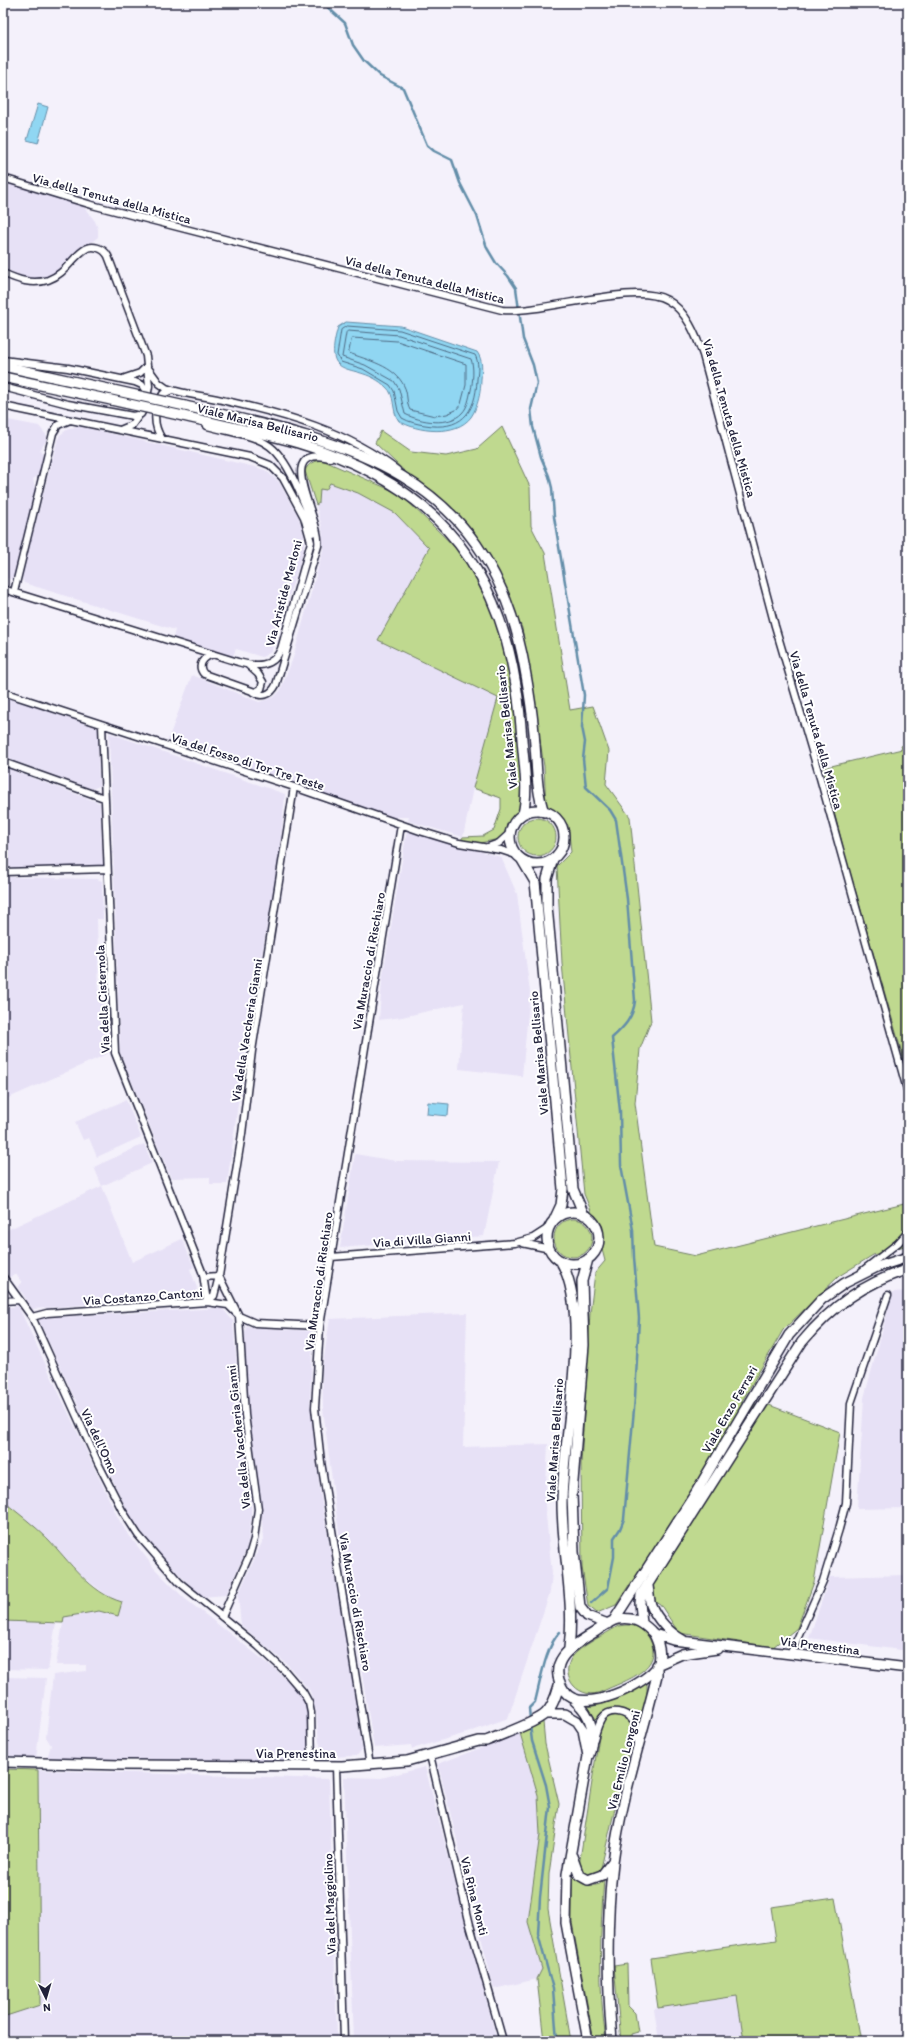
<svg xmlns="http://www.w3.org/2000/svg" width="911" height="2044" font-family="Itim,sans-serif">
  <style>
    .built { fill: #e7e1f6 }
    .green { fill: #bfd98f; stroke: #707e65 }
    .water { fill: #90d6f2; stroke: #648ea9 }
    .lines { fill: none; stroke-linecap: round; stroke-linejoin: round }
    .shore { stroke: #4e6a84; stroke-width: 1 }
    .stream { stroke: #648ea9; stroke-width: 2.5 }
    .street-casing { stroke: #22223b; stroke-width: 9 }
    .secondary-casing { stroke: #22223b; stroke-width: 12 }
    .street { stroke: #fff; stroke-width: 6 }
    .secondary { stroke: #fff; stroke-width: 9 }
    .secondary-bridge-casing { stroke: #22223b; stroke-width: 12; stroke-linecap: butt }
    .secondary-bridge { stroke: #fff; stroke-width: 9 }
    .labels { text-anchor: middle; stroke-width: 4; stroke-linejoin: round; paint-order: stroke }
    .street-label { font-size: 13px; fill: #22223b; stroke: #fff }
  </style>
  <rect width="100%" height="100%" fill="#f4f1fb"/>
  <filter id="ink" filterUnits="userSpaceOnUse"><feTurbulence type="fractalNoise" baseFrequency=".025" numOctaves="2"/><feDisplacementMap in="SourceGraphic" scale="8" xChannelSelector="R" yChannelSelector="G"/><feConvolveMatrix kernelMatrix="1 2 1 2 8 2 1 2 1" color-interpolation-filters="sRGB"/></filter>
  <g filter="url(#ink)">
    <!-- built -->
    <path class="built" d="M3 180 82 205 95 221 98 229V237L77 254 66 267 50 276 30 279 3 268Z
      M3 419 39 426 47 436 46 441 40 450 44 456 39 475 33 479 35 489 15 576 11 579 3 577Z
      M78 426 255 467 265 470 279 482 299 518 304 534V549L271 652 262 657 236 649 233 656 173 638 175 630 24 583 22 578 23 571 57 442 60 435 68 429Z
      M330 483 358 493 395 513 429 548 378 640 498 698 473 788 463 837 408 821 409 817H392L168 740 192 675 259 702 274 697 280 691 293 658 323 550 322 527 316 505 319 502 320 489Z
      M3 696 98 728 99 786 92 789 3 757Z
      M109 733 285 794 279 860 248 1031 227 1184H210V1177L171 1178 120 1053Z
      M3 767 100 803 103 867H3Z
      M407 831 501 857 517 894 530 992 522 1076 459 1069 464 1003 402 1017 379 1020 382 980Z
      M3 877 97 879 102 881 103 919H97L98 956 99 996 107 1005V1036L104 1037 107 1054 4 1100Z
      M126 1100 141 1137 97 1157 89 1138 83 1140 75 1122Z
      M144 1144 152 1163 102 1186 132 1262 182 1239 194 1267 190 1269 197 1288 195 1296 32 1309 18 1286 22 1283 16 1274 10 1277 3 1269V1232L102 1186 94 1167Z
      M355 1154 396 1161 499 1162 484 1236 340 1248Z
      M908 1291V1508L857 1509 864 1398 893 1292Z
      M18 1306 118 1518 125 1530 155 1569 184 1598 275 1669 299 1692 308 1711V1762L47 1759 51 1745 46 1737 53 1675 86 1671V1665H56L64 1617 99 1611 118 1616 112 1599 83 1577 46 1538 3 1501V1308Z
      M222 1308 233 1321 241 1418 251 1490V1519L247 1548 226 1595 201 1597 153 1547 128 1513 39 1321 41 1318Z
      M467 1313 463 1447 548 1444 545 1506 552 1573 550 1592 508 1718 470 1732 412 1749 411 1745 374 1748 337 1519 323 1409 322 1370 330 1319Z
      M246 1327 313 1331 310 1399 315 1447 321 1498 351 1665 362 1749 357 1756 324 1757 319 1741 316 1711 310 1691 288 1665 241 1625 238 1595 263 1540 261 1500 248 1413 244 1343Z
      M908 1575V1651L809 1638 830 1577Z
      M3 1621 56 1623 48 1670 3 1669Z
      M3 1677 46 1678 36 1759 3 1755Z
      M520 1733 538 1795 540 1834 528 1922 542 1969 537 1979 494 1989 438 1764Z
      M425 1767 484 1991 497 2041H354L344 1777 381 1778Z
      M38 1770 329 1779 337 2041H3V2017L40 2004Z
      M738 1996 744 2041H659L654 2009Z"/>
    <!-- green -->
    <path class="green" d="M502 427 530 487 531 526 545 553 570 710 593 706 609 751 606 784 630 817 651 1021 640 1049 635 1103 654 1247 696 1256 908 1203V1245L873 1255 839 1276 783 1330 741 1403 769 1405 840 1432 814 1582 797 1628 773 1647 679 1633 660 1604 629 1585 616 1605 597 1613 588 1606 582 1567 581 1464 590 1313 595 1273 605 1261 594 1218 584 1194 562 963 557 866 571 852 568 825 546 808 544 766 522 628 482 545 375 443 381 431 411 452 446 456 477 449Z
      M322 460 400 494 462 554 479 581 504 644 512 675 523 804 505 834 499 839 480 843 461 840 463 837 483 836 494 830 501 809V798L473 788 498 698 378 640 429 548 395 513 358 493 330 483 326 490 320 489 319 503 316 505 305 471C308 463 314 461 322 460Z
      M908 744V1074L845 855 823 768 902 749 901 746Z
      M518 837a19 19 0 1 1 38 0a19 19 0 1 1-38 0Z
      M554 1238a19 19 0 1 1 38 0a19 19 0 1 1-38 0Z
      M3 1501C18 1513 34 1525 48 1539 69 1561 90 1593 122 1602L118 1616 99 1611 64 1617 63 1623 3 1621Z
      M626 1625C636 1625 644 1629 649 1638 666 1669 624 1681 603 1691 581 1702 558 1678 572 1657 580 1646 606 1634 618 1626Z
      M647 1682V1694L639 1726C633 1705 609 1704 596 1719L588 1707 604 1704Z
      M619 1715 630 1722 633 1731 601 1868 600 1872 592 1877 583 1875 579 1866 600 1730C603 1719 608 1716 619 1715Z
      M543 1722 545 1744 559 1804 549 1874 548 1909 571 2041H544L537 1979 542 1969 528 1922 540 1834 538 1795 520 1733Z
      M3 1769 38 1770 40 2005 3 2017Z
      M572 1875C580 1884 587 1888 600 1884L604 1878C600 1933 598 1987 606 2041H594L572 1922Z
      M835 1898 861 2041H744L737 1996 658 2008 651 1958 776 1940 771 1907Z
      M627 1964 628 2006 635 2013 638 2032 631 2034 632 2041H621L614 1966Z"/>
    <!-- water -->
    <path class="water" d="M38 104 48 107 38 143 27 140Z
      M346 322 401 326 477 352C483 360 482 370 481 379 481 391 478 407 471 417 456 437 417 432 399 421 391 411 396 395 386 387 357 359 321 385 338 327Z
      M428 1102 449 1104 448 1116 427 1114Z"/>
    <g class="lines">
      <!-- shore -->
      <path class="shore" d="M347 326 400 330 475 355C479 362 478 371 477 379 476 414 460 431 425 425 417 424 409 422 402 418L398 411 394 391 390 385 363 369 341 362 337 355 341 330Z
        M348 331 399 335 471 359C474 367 473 381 471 390 469 398 468 407 462 413 449 427 420 422 405 414L399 389 394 381 365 365 342 357 346 333Z
        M352 338 397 341 466 364V385L461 404 456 410 447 414 435 416 410 410C406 403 408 393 404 386 395 366 367 360 349 353Z"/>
      <!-- stream -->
      <path class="stream" d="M323 3 345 23 353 45 364 61 380 76 403 88 427 145 434 151 452 160 460 183 477 216 487 248 496 263 508 276 516 288 523 339 533 365 537 383 531 409 533 427 541 457 549 476 552 488 554 517 584 695 582 727 585 742 583 759 586 787 610 810 616 820 627 899 635 1001C633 1018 624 1027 612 1038L620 1111 621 1165 633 1230 634 1257 639 1318 635 1398 624 1519 620 1529 614 1538V1557L608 1588 591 1603
        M530 1720 529 1708 535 1702C540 1683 546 1645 560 1632
        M530 1725 532 1741 546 1785 550 1807 540 1897 538 1934 553 1989 557 2041"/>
      <!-- street casing -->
      <g class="street-casing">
        <path id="street" d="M3 178 92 205 502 310C544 314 634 281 667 300 686 310 696 335 703 355L775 626 820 778 908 1093
          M3 273C18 280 32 285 48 280 65 274 71 259 84 250 92 244 104 248 108 256L146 356 149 386 146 404 141 414 133 416 68 404 3 387
          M3 360 68 368 135 382 142 385 148 395
          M148 368 159 383 166 388C185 395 206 396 226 401 288 415 346 431 397 470
          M125 378 140 373 147 366
          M3 406 250 457 270 465 283 478 304 517 311 542 281 649C273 668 256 667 238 662L3 589
          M207 426C262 440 275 435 299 491 304 504 312 518 312 533
          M120 430 132 425 140 414
          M162 439C152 424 154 408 163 394L172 390
          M14 592 53 433 58 425 70 420
          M213 654C204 657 196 665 204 674L255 692 261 689 263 682 258 674 248 665
          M3 692 294 787 423 832 459 843 501 850 516 855
          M253 692C262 698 271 695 276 685L318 546C323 521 270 444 330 458
          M102 725 115 1053 203 1274 207 1302
          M3 762 104 798
          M488 847 499 843 510 833
          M3 872 107 869
          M522 1243 550 1249
          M331 1257 515 1243 533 1238 550 1227
          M862 1271 898 1243 908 1232
          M219 1276 239 1316 245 1415 258 1509 254 1539 249 1556 222 1617
          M3 1277 32 1317 98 1463 122 1510 138 1535 179 1582 258 1646 285 1671 303 1692 309 1703 311 1713 312 1767
          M204 1277 219 1276
          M3 1301 20 1300
          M207 1302 214 1296 219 1276 242 1134 252 1051 294 787
          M32 1317 47 1313 207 1302 228 1305 239 1316 255 1323 320 1326
          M790 1655 823 1581 839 1529 846 1503 851 1403 888 1295
          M594 1739C596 1732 598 1724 602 1718 610 1708 626 1711 633 1721 637 1727 636 1736 637 1743
          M430 1755 470 1925 503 2041
          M370 1765 321 1462 315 1408 320 1326 401 825
          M336 1766 344 2041"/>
      </g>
      <!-- secondary casing -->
      <g class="secondary-casing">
        <path id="secondary" d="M3 366 113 390
          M3 377 111 400
          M185 406C345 442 482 469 522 654 528 684 533 714 535 745 537 767 536 790 544 812
          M183 416C221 425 260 432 298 443 423 480 495 554 516 685 520 707 521 729 523 751 525 772 528 793 523 814
          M510 837a27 27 0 1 1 54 0a27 27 0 1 1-54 0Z
          M553 859 547 879V906L573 1189 584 1215
          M522 860 535 882 536 892 563 1189 561 1205 554 1220
          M547 1238a26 26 0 1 1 52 0a26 26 0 1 1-52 0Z
          M588 1259 582 1281 584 1345 572 1494 574 1552 580 1607 587 1616 608 1624
          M560 1260C593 1314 562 1438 562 1503 562 1551 575 1600 569 1648
          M648 1586C649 1592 649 1599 651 1605 656 1618 670 1634 683 1640
          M618 1619C632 1617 641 1621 651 1631 655 1634 656 1639 658 1644 660 1651 661 1658 658 1665 648 1684 582 1716 565 1692 544 1662 572 1646 595 1632 602 1627 610 1621 618 1619Z
          M614 1620 695 1494 789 1335 822 1299 845 1283 877 1267 908 1257
          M642 1623 640 1603 641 1595 802 1342C833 1305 863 1284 908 1269
          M654 1634 673 1640 908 1668
          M657 1665 682 1654 717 1649
          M575 1701C593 1716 595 1733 589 1755
          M545 1714H565L577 1721 583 1730 588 1756 567 1874 566 1923 588 2041
          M3 1762 121 1765 342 1766 407 1761 479 1741H486C500 1735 536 1723 546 1713 554 1705 557 1692 560 1682
          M572 1856 579 1875 588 1880 602 1875 613 1861
          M612 2041C607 1981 606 1922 613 1862 621 1799 642 1737 657 1675V1666"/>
      </g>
      <!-- street -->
      <use href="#street" class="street"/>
      <!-- secondary -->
      <use href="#secondary" class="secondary"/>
      <!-- secondary-bridge casing -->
      <g class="secondary-bridge-casing">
        <path id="secondary-bridge" d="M113 390 185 406
          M111 400 183 416"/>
      </g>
      <!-- secondary-bridge -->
      <use href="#secondary-bridge" class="secondary-bridge"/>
    </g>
  </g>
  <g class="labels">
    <!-- street labels -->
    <g class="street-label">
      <text transform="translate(112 198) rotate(15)" y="5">Via della Tenuta della Mistica</text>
      <text transform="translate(425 279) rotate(14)" y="5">Via della Tenuta della Mistica</text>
      <text transform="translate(730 418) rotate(74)" y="5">Via della Tenuta della Mistica</text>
      <text transform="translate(258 422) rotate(14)" y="5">Viale Marisa Bellisario</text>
      <text transform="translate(283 593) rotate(-75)" y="5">Via Aristide Merloni</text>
      <text transform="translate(506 727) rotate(-96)" y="5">Viale Marisa Bellisario</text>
      <text transform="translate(817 730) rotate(74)" y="5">Via della Tenuta della Mistica</text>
      <text transform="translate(248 761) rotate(18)" y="5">Via del Fosso di Tor Tre Teste</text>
      <text transform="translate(368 961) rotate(-80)" y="5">Via Muraccio di Rischiaro</text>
      <text transform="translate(102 999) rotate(-93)" y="5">Via della Cisternola</text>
      <text transform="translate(246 1030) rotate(-81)" y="5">Via della Vaccheria Gianni</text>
      <text transform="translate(538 1053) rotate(-95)" y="5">Viale Marisa Bellisario</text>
      <text transform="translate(422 1239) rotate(-4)" y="5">Via di Villa Gianni</text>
      <text transform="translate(318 1281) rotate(-82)" y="5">Via Muraccio di Rischiaro</text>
      <text transform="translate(143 1296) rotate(-4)" y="5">Via Costanzo Cantoni</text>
      <text transform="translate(729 1409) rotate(-60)" y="5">Viale Enzo Ferrari</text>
      <text transform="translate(238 1437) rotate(-96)" y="5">Via della Vaccheria Gianni</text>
      <text transform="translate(554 1440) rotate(-86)" y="5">Viale Marisa Bellisario</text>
      <text transform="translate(100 1441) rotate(65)" y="5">Via dell'Omo</text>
      <text transform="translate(356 1602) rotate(80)" y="5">Via Muraccio di Rischiaro</text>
      <text transform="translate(820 1645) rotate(7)" y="5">Via Prenestina</text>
      <text x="296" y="1758">Via Prenestina</text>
      <text transform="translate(623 1760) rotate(-76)" y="5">Via Emilio Longoni</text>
      <text transform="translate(475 1896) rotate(76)" y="5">Via Rina Monti</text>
      <text transform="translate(329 1904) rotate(-92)" y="5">Via del Maggiolino</text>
    </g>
  </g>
  <!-- margin -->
  <rect width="911" height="2044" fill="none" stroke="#fff" stroke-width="16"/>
  <rect x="8" y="8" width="895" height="2028" fill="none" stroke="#22223b" stroke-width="1.5" filter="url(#ink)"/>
  <!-- north arrow -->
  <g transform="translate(46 1998) rotate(175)" stroke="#ffffff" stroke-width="3" paint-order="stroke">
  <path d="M0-3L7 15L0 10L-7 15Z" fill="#22223b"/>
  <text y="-6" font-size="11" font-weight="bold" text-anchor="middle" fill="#22223b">N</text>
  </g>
</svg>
